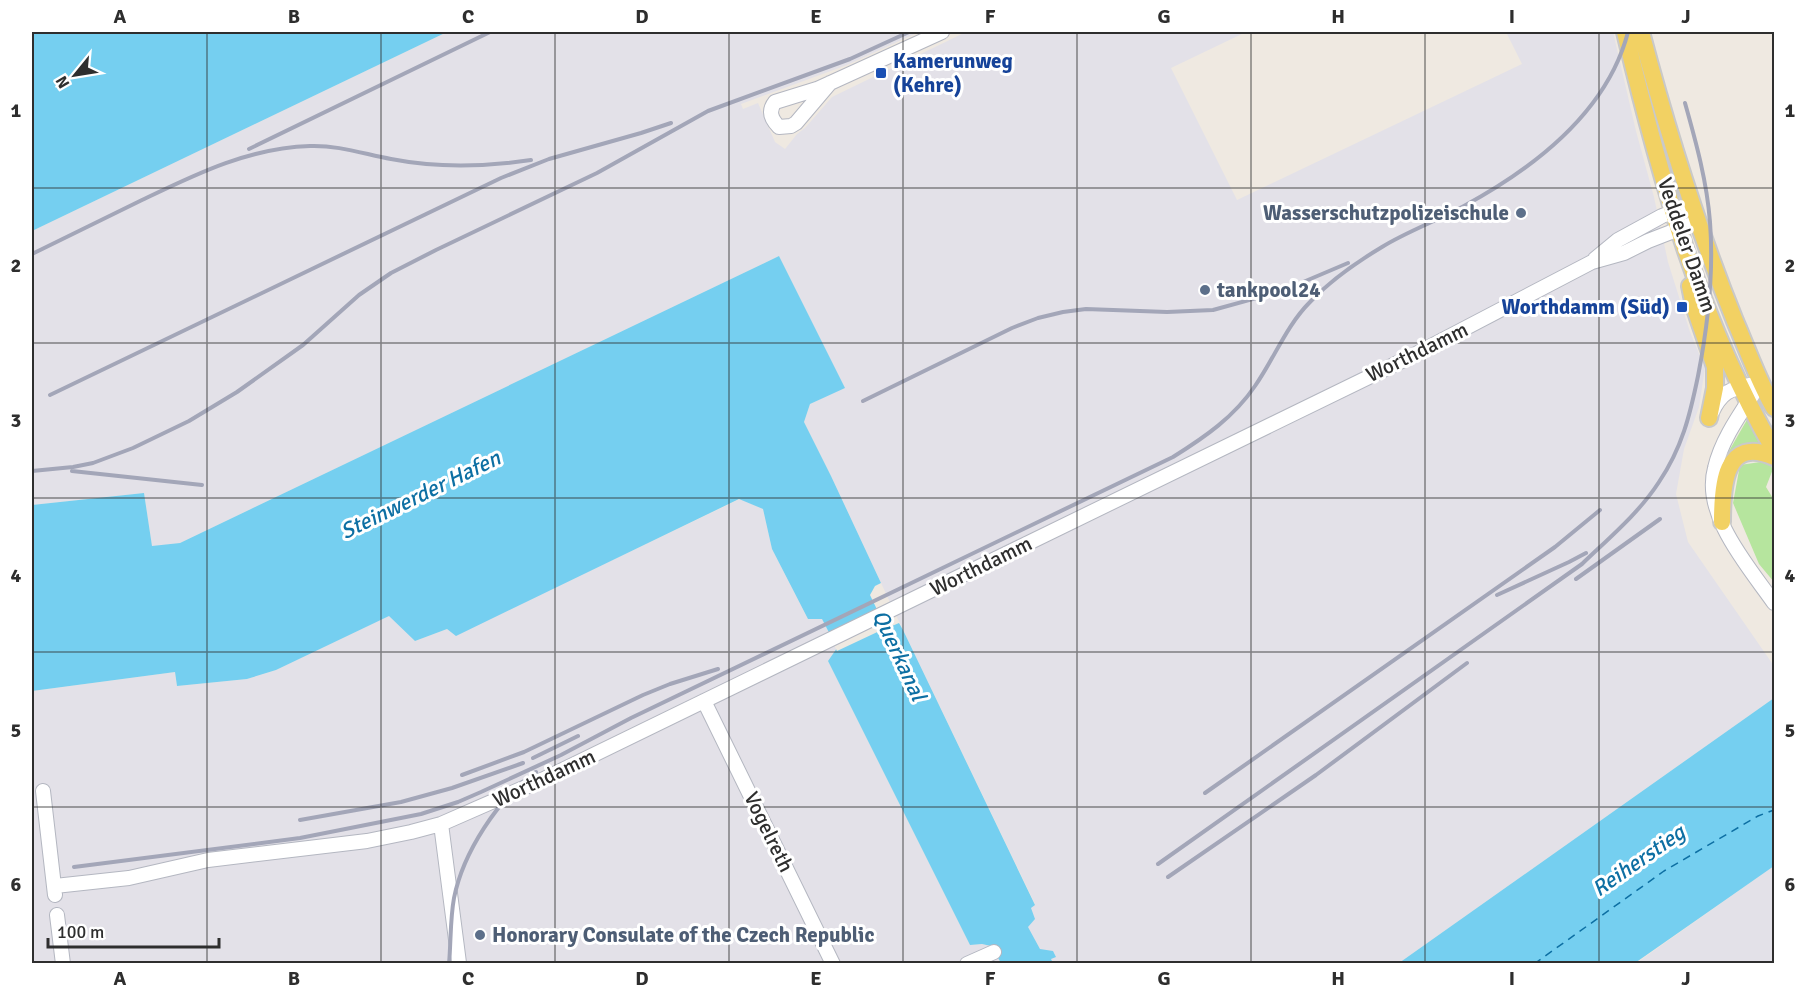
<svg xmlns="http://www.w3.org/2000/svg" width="1806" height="995" font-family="Signika,sans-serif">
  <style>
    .industrial { fill: #e3e1e8 }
    .green { fill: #b6e59e }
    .water { fill: #75cff0 }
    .pier { fill: #efe9e1 }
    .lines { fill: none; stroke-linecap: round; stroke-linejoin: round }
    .ferry { stroke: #0d6fa3; stroke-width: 1.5; stroke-dasharray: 8 6; stroke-linecap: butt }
    .minor-casing { stroke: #b4b7c1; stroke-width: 16 }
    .major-casing { stroke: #c9c9c9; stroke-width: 20 }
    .minor { stroke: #fff; stroke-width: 14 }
    .major { stroke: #f2d163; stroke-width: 16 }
    .rail { stroke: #a3a6b8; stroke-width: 4 }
    .grid { fill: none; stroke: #2e2e2e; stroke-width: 1.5; stroke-opacity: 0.55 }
    .transit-dot { fill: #1a4fb4; stroke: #fff; stroke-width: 2 }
    .service-dot { fill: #5c6f8a; stroke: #fff; stroke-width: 2 }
    .labels { text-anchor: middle; stroke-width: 6; stroke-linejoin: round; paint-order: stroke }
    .transit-label { font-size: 21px; font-weight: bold; fill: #164399; stroke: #fff; text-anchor: start }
    .service-label { font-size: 21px; font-weight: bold; fill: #4e5e75; stroke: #fff; text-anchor: start }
    .street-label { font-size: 21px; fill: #2e2e2e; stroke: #fff }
    .water-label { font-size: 22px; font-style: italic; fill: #0d6fa3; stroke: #fff }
    .neatline { fill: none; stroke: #2e2e2e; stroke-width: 2 }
    .grid-label { font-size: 20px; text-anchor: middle; font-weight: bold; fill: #2e2e2e }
  </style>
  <rect width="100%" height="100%" fill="#efe9e1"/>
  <!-- industrial -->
  <path class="industrial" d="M447 32H919L847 65 741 104 743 109 758 103 775 142 785 149 797 134 805 128 832 97 966 32H1246L1171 68 1237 200 1522 64 1506 32H1613L1636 131 1654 197 1668 262 1690 332 1705 368 1699 407 1684 449 1676 494 1688 542 1774 666V698L1399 963H1053L1051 959 1040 949 1027 926 1031 908 1035 904 903 630 831 476 804 422 810 404 844 387 779 256 180 543 152 547 144 493 32 505V231Z
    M740 499 763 509 772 549 808 619 822 618 837 648 828 661 970 945 982 944 991 946 1001 963H32V691L175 672 177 686 247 679 276 670 390 615 415 641 447 629 456 635Z
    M1774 866V963L1635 964 1768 870Z"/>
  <!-- green -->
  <path class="green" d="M1748 418 1763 446 1725 463V458Z
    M1767 461 1773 469 1766 487 1774 500V582L1759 564 1733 503 1740 465Z"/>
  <!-- water -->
  <path class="water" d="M32 32H447L32 231Z
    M779 256 845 388 810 404 804 422 831 476 881 583 875 586 870 595 883 622 892 626 899 623 903 630 1035 905 1031 908 1035 919 1028 927 1040 949 1053 951 1056 957 1051 959 1053 963H1001L991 946 982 944 970 945 828 661 837 648 822 619H808L772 549 763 509 739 499 456 636 447 629 415 641 389 616 276 670 247 679 177 686 175 672 32 691V505L144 493 152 546 180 543Z
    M1774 698V866L1635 963H1399Z"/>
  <!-- pier -->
  <path class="pier" d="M879 608 888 627 837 651 828 633Z"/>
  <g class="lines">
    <!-- ferry -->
    <path class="ferry" d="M1534 964 1664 871 1758 816 1774 810"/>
    <!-- minor casing -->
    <g class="minor-casing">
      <path id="minor" d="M830 83 796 123 791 126 779 127C771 119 768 111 775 102L817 89 942 32
        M1595 259 1618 240 1662 216 1692 205
        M1761 382C1744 409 1722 437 1715 468 1702 515 1749 567 1774 603
        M1712 412C1721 393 1729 389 1750 385
        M704 701 833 964
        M43 791 55 895
        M441 824 459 963
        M55 886 129 878 208 860 367 841 411 832 441 824 544 779 1412 356 1592 262 1624 253 1648 241 1697 222
        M57 915 63 964
        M967 964 994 952"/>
    </g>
    <!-- major casing -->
    <g class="major-casing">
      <path id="major" d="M1625 32C1659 175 1700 322 1774 450
        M1641 32C1667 130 1697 227 1735 321 1748 351 1758 381 1774 408
        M1690 286 1694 306 1715 367V388L1709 418
        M1722 522C1722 487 1724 435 1774 457"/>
    </g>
    <!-- minor -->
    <use href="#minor" class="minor"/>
    <!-- major -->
    <use href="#major" class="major"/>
    <!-- rail -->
    <path class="rail" d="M249 149 490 32
      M32 254C68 236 105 218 142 200 196 174 248 148 310 146 338 145 364 154 391 159 437 168 484 167 531 160
      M50 395 501 178 549 159 641 133 671 123
      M863 401 1012 328 1038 318 1063 312 1086 309 1167 312 1213 310 1282 291 1348 263
      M32 471 73 467 93 463 133 448 189 421 237 392 303 345 359 295 391 273 436 250 597 173 708 111 850 59 909 32
      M72 471 202 485
      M1576 579 1660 519
      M1497 595 1569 562 1586 553
      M533 758 578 736
      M462 775 524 752 643 695 670 684 718 669
      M1205 793 1555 547 1600 510
      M300 820 401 802 452 788 523 763
      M1158 864 1582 564C1609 538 1639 513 1659 482 1682 448 1690 415 1698 376 1708 325 1714 274 1710 222 1707 182 1696 142 1685 103
      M74 867 300 838 421 814 458 802 481 792 561 755 631 718 1173 457C1205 437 1234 417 1255 386 1274 359 1286 326 1310 302 1330 281 1357 262 1382 247 1408 231 1437 221 1464 206 1534 168 1607 113 1628 32
      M1168 877 1316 775 1467 663
      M449 964C451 942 450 920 454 898 463 853 498 798 536 772"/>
  </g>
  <!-- grid -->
  <path class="grid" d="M207 32V964M381 32V964M555 32V964M729 32V964M903 32V964M1077 32V964M1251 32V964M1425 32V964M1599 32V964M32 188H1774M32 343H1774M32 498H1774M32 652H1774M32 807H1774"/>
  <!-- markers -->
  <g class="transit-dot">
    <rect x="875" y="67" width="12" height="12" rx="3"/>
    <rect x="1676" y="301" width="12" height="12" rx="3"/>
  </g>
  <g class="service-dot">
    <circle cx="1521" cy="213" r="6"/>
    <circle cx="1205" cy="290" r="6"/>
    <circle cx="480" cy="935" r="6"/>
  </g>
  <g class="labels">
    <!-- transit labels -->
    <g class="transit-label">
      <text x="893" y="68">Kamerunweg<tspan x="893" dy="24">(Kehre)</tspan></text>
      <text x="1670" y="314" text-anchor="end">Worthdamm (Süd)</text>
    </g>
    <!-- service labels -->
    <g class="service-label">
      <text x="1509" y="220" text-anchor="end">Wasserschutzpolizeischule</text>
      <text x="1217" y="297">tankpool24</text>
      <text x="492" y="942">Honorary Consulate of the Czech Republic</text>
    </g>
    <!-- street labels -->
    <g class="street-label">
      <text transform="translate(1687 245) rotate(71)" y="7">Veddeler Damm</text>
      <text transform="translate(1417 352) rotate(-26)" y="7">Worthdamm</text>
      <text transform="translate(981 566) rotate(-26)" y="7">Worthdamm</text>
      <text transform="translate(544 778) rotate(-25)" y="7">Worthdamm</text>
      <text transform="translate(769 832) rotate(64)" y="7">Vogelreth</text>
    </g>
    <!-- water labels -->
    <g class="water-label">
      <text transform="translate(420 494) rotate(-26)" y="8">Steinwerder Hafen</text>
      <text transform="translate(900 655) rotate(65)" y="8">Querkanal</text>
      <text transform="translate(1638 860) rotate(-35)" y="8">Reiherstieg</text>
    </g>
  </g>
  <!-- border -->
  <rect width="1806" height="995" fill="none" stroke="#ffffff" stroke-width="66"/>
  <!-- north arrow -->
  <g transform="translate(75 75) rotate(240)" stroke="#ffffff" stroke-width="4.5" paint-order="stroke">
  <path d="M0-4.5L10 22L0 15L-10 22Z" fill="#2e2e2e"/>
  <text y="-9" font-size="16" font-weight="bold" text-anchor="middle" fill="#2e2e2e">N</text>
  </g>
  <!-- scale -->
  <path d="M48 938v9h171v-9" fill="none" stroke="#2e2e2e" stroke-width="3"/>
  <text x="57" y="938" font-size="18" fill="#2e2e2e" stroke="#ffffff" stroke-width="4.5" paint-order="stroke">100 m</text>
  <rect x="33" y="33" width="1740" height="929" class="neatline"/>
  <g class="grid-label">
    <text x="120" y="23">A</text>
    <text x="294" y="23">B</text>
    <text x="468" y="23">C</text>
    <text x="642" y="23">D</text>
    <text x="816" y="23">E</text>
    <text x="990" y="23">F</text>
    <text x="1164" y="23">G</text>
    <text x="1338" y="23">H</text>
    <text x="1512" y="23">I</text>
    <text x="1686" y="23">J</text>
    <text x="16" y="117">1</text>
    <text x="1790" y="117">1</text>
    <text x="16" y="272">2</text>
    <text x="1790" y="272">2</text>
    <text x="16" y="427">3</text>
    <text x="1790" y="427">3</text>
    <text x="16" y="582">4</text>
    <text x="1790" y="582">4</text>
    <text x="16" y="737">5</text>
    <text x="1790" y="737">5</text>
    <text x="16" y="891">6</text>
    <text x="1790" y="891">6</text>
    <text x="120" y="985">A</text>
    <text x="294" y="985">B</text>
    <text x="468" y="985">C</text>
    <text x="642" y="985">D</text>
    <text x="816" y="985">E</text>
    <text x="990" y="985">F</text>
    <text x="1164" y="985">G</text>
    <text x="1338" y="985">H</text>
    <text x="1512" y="985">I</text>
    <text x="1686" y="985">J</text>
  </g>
</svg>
